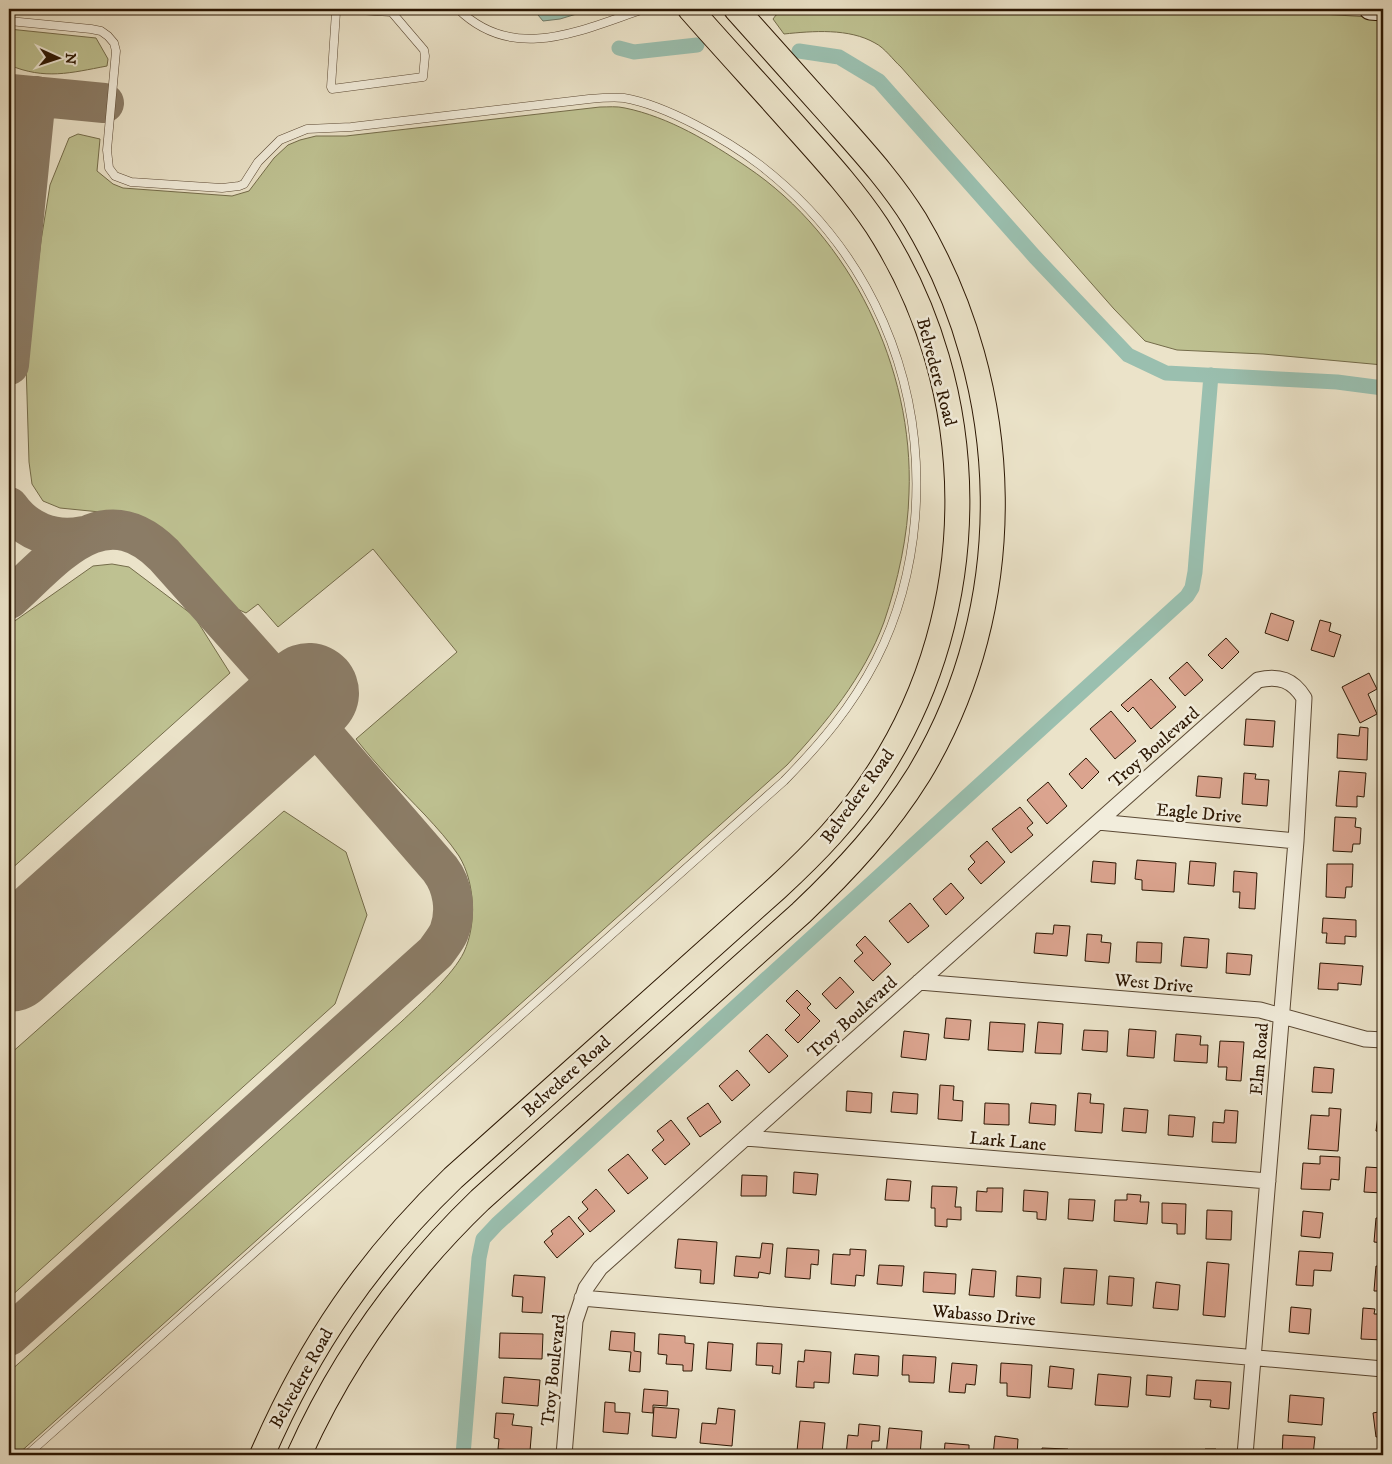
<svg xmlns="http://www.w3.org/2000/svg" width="1392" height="1464" font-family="'IM FELL DW Pica',serif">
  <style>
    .green { fill: #bec191; stroke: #746c4a }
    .water { fill: #9abfaf; stroke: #6e7b6a }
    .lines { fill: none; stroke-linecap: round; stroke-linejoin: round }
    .canal { stroke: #9abfaf; stroke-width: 15 }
    .taxiway { stroke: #8b7c66; stroke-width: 40 }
    .runway { stroke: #8b7c66; stroke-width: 100 }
    .building { fill: #dba48f; stroke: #2b1602 }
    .lane-casing { stroke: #5b4934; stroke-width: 9 }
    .street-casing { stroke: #5b4934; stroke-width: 17 }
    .secondary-casing { stroke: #2b1602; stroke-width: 23 }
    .primary-casing { stroke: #2b1602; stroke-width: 26 }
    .lane { stroke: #f2eddc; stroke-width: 8 }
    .street { stroke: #f2eddc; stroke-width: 15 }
    .secondary { stroke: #f2eddc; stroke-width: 21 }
    .primary { stroke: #ebe3c9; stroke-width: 24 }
    .labels { text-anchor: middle; stroke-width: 5; stroke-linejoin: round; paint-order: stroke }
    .street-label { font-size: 18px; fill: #2b1602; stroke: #f2eddc }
  </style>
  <rect width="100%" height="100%" fill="#ebe3c9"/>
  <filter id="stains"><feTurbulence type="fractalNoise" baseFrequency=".004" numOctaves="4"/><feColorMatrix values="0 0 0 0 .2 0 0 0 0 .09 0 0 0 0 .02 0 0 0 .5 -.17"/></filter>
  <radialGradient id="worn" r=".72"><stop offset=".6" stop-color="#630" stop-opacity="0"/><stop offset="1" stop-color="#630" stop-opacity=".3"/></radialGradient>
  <!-- green -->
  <path class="green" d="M791 9H932L1072 11H1277L1383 18V365L1263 354 1177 350 1145 341 1114 309 901 67C893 60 885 48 875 43 849 28 813 31 784 34L773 19 776 15Z
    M9 29 96 38 108 59 107 66C70 73 45 80 9 65Z
    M600 107C608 107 617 106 625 108 669 117 710 142 747 167 851 237 914 368 909 493 908 536 898 581 884 622 864 677 826 723 787 765L17 1455H9V1372L401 1022C420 1004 453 975 464 952 477 924 475 882 459 856 449 841 437 828 425 815 401 790 377 766 356 739L457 652 373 549 278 627 258 604 246 613 233 607 171 538 153 525 130 515 60 508 43 501 32 484 29 462 26 363 41 241 50 185 69 138 78 134 100 139 97 171 113 184 123 188 232 196 249 191 274 158 288 145 300 140 316 136H346Z
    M112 564 129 567 194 616 230 673 9 871V625L93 566Z
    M284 811 346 852 367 915 335 1004 9 1298V1055Z"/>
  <!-- water -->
  <path class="water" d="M533 9H593L560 19 543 21Z"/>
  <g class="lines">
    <!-- canal -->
    <path class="canal" d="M619 48 634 52 697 45
      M799 51 839 57 879 81 1035 257 1128 355 1166 373 1337 382 1383 388
      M463 1455 479 1258 483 1239 497 1224 1187 596 1192 588 1195 572 1211 375"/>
    <!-- taxiway -->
    <path class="taxiway" d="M11 94 104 103
      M9 365 36 96
      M9 507C26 531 53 542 83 536
      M9 599C56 557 103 494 164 555L297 704 440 869C453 886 457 911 449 932 446 939 440 946 436 952L9 1336"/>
    <!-- runway -->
    <path class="runway" d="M9 962 309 693"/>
  </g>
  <!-- building -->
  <path class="building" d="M1271 613 1294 621 1288 641 1265 633Z
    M1320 620 1331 623 1329 631 1341 635 1334 657 1311 650Z
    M1226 638 1239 652 1222 669 1208 655Z
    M1187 662 1203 680 1185 696 1169 678Z
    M1369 673 1377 689 1368 694 1377 714 1360 723 1342 687Z
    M1151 679 1176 707 1151 729 1133 707 1128 712 1121 705Z
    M1111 711 1136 741 1115 759 1090 729Z
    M1246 719 1275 721 1273 747 1244 745Z
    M1360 727 1368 728 1367 760 1337 758 1338 734 1359 736Z
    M1086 758 1099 772 1082 789 1069 774Z
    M1339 771 1366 773 1364 797 1357 796V807L1336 806Z
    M1244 773 1256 774 1255 779 1269 780 1267 806 1242 804Z
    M1198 776 1222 778 1220 798 1196 796Z
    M1048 782 1067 806 1047 824 1027 800Z
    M1020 807 1033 823 1027 828 1033 835 1011 853 992 829Z
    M1335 817 1356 818 1355 827 1361 828 1360 844H1353L1352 852 1333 851Z
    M987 841 1005 862 981 884 968 869 975 862 970 856Z
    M1137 860 1176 863 1174 892 1142 890V880L1135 879Z
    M1093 861 1116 863 1115 884 1091 882Z
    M1190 861 1216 863 1214 886 1188 884Z
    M1327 864H1353L1352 887H1346L1345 898 1326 897Z
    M1234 871 1257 873 1255 909 1239 908 1240 892H1233Z
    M951 883 964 898 946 915 933 899Z
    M910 903 929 926 908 943 889 921Z
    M1323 918 1356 920V937L1345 936V944L1326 943 1327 933H1322Z
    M1054 925 1070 926 1067 956 1034 953 1036 933 1053 934Z
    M1087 934 1102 935 1101 942 1111 943 1109 963 1085 961Z
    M865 936 891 964 873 981 854 961 863 953 856 945Z
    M1184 937 1209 939 1207 968 1181 966Z
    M1137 942 1162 943 1161 963 1136 962Z
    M1227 953 1252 955 1250 975 1226 973Z
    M1320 963 1363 966 1361 985 1338 983V990L1318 989Z
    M840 977 854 992 836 1009 822 994Z
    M797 990 811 1004 807 1008 820 1021 798 1043 785 1030 800 1015 786 1001Z
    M946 1018 971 1020 969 1040 944 1038Z
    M990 1022 1025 1024 1023 1052 988 1050Z
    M1038 1022 1063 1024 1061 1054 1035 1053Z
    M1129 1029 1156 1031 1154 1058 1127 1056Z
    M1084 1030 1108 1031 1107 1052 1082 1050Z
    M904 1031 929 1034 926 1060 901 1057Z
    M767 1034 788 1056 769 1073 749 1051Z
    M1176 1034 1201 1036 1200 1045H1208L1207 1063 1174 1061Z
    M1220 1041 1244 1042 1241 1081 1226 1080 1227 1067H1218Z
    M1314 1067 1334 1069 1332 1093 1312 1092Z
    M737 1070 750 1085 732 1101 719 1086Z
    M940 1085 954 1086 953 1100 963 1101 962 1121 938 1119Z
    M847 1091 872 1093 871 1113 846 1111Z
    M893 1092 918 1094 917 1114 891 1112Z
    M1078 1093 1091 1094 1090 1103 1104 1104 1102 1133 1075 1131Z
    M708 1103 721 1122 700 1137 687 1118Z
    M985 1103 1009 1104V1125L984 1124Z
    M1031 1103 1056 1105 1055 1125 1029 1123Z
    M1124 1108 1148 1110 1146 1133 1122 1131Z
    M1329 1108 1341 1109 1338 1151 1308 1149 1311 1115 1329 1116Z
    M1225 1110 1238 1111 1236 1143 1212 1142 1213 1122 1224 1123Z
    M1169 1115 1195 1117 1193 1137 1168 1135Z
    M1378 1116 1383 1117V1132L1376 1131Z
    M671 1120 690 1144 665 1165 652 1150 664 1140 657 1131Z
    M628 1154 648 1178 628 1194 608 1170Z
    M1320 1156 1340 1157 1339 1180 1331 1179 1330 1190 1301 1189 1303 1163 1320 1164Z
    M1366 1167 1383 1168V1193L1364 1192Z
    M794 1172 818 1174 816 1195 793 1193Z
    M742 1175 767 1176 766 1196H741Z
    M887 1179 911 1181 909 1201 885 1200Z
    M932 1186 957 1187 955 1207H961V1220L947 1219V1227L935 1226V1208H931Z
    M987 1188H1003L1002 1212 976 1211 977 1191 987 1192Z
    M596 1189 615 1211 590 1232 578 1218 588 1209 582 1202Z
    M1024 1190 1048 1192 1046 1220 1037 1219V1212L1023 1211Z
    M1127 1194 1141 1195 1140 1202H1149L1147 1224 1114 1221 1115 1200H1127Z
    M1069 1199 1095 1200 1093 1221 1068 1219Z
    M1162 1203 1186 1204 1185 1234H1177V1224L1162 1223Z
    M1207 1210 1232 1211 1231 1240 1206 1239Z
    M1303 1211 1323 1213 1320 1238 1301 1236Z
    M569 1216 584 1234 557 1258 544 1242 553 1234 551 1231Z
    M1376 1218H1383V1243L1374 1242Z
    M678 1239 717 1242 714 1284 700 1283 701 1270 675 1268Z
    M762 1243 773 1244 770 1274 759 1272 758 1278 734 1276 736 1256 760 1258Z
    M787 1248 819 1250 818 1265 811 1264 810 1279 785 1277Z
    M850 1249 866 1250 864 1276 856 1275 855 1286 831 1284 833 1254 850 1255Z
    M1299 1251 1333 1253 1331 1271 1314 1270 1313 1286 1296 1285Z
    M1207 1262 1229 1264 1225 1317 1203 1315Z
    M879 1265 904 1266 902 1286 877 1284Z
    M1376 1266 1383 1267V1291H1374Z
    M1064 1268 1097 1270 1094 1305 1061 1303Z
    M972 1269 996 1271 994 1297 969 1295Z
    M924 1272 956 1274 955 1294 923 1292Z
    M514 1275 545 1277 542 1313 522 1312 523 1297 512 1296Z
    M1017 1276 1041 1278 1040 1298 1016 1296Z
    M1109 1276 1134 1278 1132 1306 1107 1304Z
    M1156 1282 1180 1285 1178 1310 1153 1308Z
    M1291 1307 1311 1309 1309 1334 1289 1332Z
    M1363 1308 1375 1309 1374 1314H1383V1340L1361 1339Z
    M611 1331 635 1333 634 1351 641 1352 640 1372 629 1371 631 1352 609 1350Z
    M500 1333 543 1334 542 1359 499 1358Z
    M659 1334 685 1336V1343L694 1344 692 1371H683V1365L666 1364 667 1355 658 1354Z
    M708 1342 733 1344 731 1371 706 1369Z
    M757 1343 782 1344 780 1374 772 1373 773 1366 756 1365Z
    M805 1350 831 1352 829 1383 814 1382V1388L796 1387 798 1361 804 1362Z
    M855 1354 879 1356 878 1376 853 1374Z
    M903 1355 936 1357 934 1383 909 1382V1375H902Z
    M952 1363 977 1365 975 1385 966 1384 965 1393 949 1392Z
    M1001 1363 1032 1365 1030 1398 1007 1396V1383H1000Z
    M1050 1366 1074 1369 1072 1389 1048 1387Z
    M1098 1374 1131 1377 1128 1407 1095 1405Z
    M1147 1375 1172 1377 1170 1397 1146 1395Z
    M504 1377 540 1380 538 1406 502 1403Z
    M1196 1380 1231 1382 1229 1409 1210 1407 1211 1400 1194 1399Z
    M644 1389 668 1391 667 1406 653 1405V1413L642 1412Z
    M1290 1395 1324 1398 1322 1425 1288 1422Z
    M605 1402 615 1403V1412L630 1413 628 1434 603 1432Z
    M654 1407 679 1409 676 1438 652 1436Z
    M718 1408 735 1410 732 1446 700 1443 702 1423 716 1424Z
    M1383 1411V1436L1376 1437 1373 1413Z
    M496 1413 514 1414 512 1425 532 1427 530 1451 498 1449 499 1439 494 1438Z
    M800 1421 825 1423 822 1453 797 1451Z
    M859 1424 880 1426 879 1441H872L871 1455H846L848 1435 858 1436Z
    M889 1428 922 1431 920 1455H886Z
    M1283 1435 1315 1437 1313 1455H1282Z
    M995 1436 1018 1439 1017 1455H993Z
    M945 1443 969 1445V1455H944Z
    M1042 1448 1068 1449V1455H1042Z
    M1205 1449H1216V1455H1204Z"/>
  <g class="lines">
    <!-- lane casing -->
    <g class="lane-casing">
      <path id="lane" d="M339 9 336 12 331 87 332 89 423 77 425 56 424 50 389 9
        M341 9 391 12
        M458 9C514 64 581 30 644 9
        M9 21 91 29 101 31 108 36 114 43 116 51 107 150 109 168 115 176 131 182 222 188 239 186 244 184 258 162 280 140 307 129 351 127 589 99C600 98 613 97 624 98 666 105 727 140 760 165 871 251 926 380 915 519 911 567 898 617 876 660 851 708 821 743 784 781L27 1455"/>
    </g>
    <!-- street casing -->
    <g class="street-casing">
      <path id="street" d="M1098 822 1296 841
        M919 982 1260 1010 1365 1039 1383 1040
        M745 1138 1268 1181
        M582 1298 1383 1369
        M564 1455 575 1321 586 1288 600 1268 1098 822 1258 680C1279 675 1293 680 1304 698L1296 841 1245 1455"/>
    </g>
    <!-- secondary casing -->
    <g class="secondary-casing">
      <path id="secondary" d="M1370 9 1383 10"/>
    </g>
    <!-- primary casing -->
    <g class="primary-casing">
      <path id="primary" d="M262 1455C310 1345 367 1261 453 1178L777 888C815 853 850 817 878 773 985 609 983 390 877 226 855 193 829 164 803 135 765 92 727 51 690 9
        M299 1455C343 1357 402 1275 480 1200L801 913C846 870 886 827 919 774 1021 605 1015 388 915 220 891 181 860 148 830 114 799 79 767 44 736 9"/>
    </g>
    <!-- lane -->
    <use href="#lane" class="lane"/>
    <!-- street -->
    <use href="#street" class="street"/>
    <!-- secondary -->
    <use href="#secondary" class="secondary"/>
    <!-- primary -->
    <use href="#primary" class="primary"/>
  </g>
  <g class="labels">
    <!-- street labels -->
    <g class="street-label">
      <text transform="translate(937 372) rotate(75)" y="6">Belvedere Road</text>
      <text transform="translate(1154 747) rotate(-41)" y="6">Troy Boulevard</text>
      <text transform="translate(857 796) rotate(-54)" y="6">Belvedere Road</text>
      <text transform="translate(1199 813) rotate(5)" y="6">Eagle Drive</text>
      <text transform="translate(1154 983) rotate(5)" y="6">West Drive</text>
      <text transform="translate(852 1017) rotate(-42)" y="6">Troy Boulevard</text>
      <text transform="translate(1259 1059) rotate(-85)" y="6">Elm Road</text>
      <text transform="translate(566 1076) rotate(-42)" y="6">Belvedere Road</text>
      <text transform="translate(1008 1141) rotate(5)" y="6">Lark Lane</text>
      <text transform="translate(984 1315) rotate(5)" y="6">Wabasso Drive</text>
      <text transform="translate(553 1370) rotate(-84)" y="6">Troy Boulevard</text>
      <text transform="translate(301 1378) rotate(-61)" y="6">Belvedere Road</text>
    </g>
  </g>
  <!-- margin -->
  <rect width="1392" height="1464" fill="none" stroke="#ebe3c9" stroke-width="30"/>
  <rect x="10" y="10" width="1372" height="1444" fill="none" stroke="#2b1602" stroke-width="2.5"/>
  <rect x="15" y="15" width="1362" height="1434" fill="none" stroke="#2b1602"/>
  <!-- north arrow -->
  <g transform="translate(58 58) rotate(93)" stroke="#f2eddc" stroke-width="4" paint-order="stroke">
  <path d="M0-4L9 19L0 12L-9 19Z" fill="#2b1602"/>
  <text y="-8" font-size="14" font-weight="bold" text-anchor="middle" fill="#2b1602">N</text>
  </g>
  <rect width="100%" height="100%" filter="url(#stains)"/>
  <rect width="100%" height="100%" fill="url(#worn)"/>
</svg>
